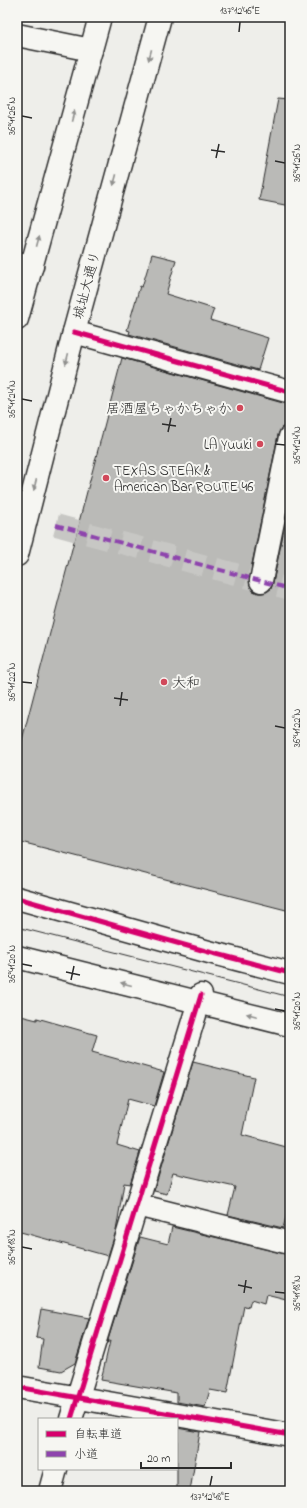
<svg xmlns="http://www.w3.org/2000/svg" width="307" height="1508" font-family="'Indie Flower','Klee One',sans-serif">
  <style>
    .building { fill: #babab7; stroke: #2b2b2b }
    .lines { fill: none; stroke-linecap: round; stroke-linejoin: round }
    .minor-tunnel { stroke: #c7c7c4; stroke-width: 22; stroke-dasharray: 22 11; stroke-linecap: butt }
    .minor-casing { stroke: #2b2b2b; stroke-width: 25 }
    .highway-casing { stroke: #2b2b2b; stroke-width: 25 }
    .minor { stroke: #f6f6f2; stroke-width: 22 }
    .highway { stroke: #f6f6f2; stroke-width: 22 }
    .tram { stroke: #2b2b2b; stroke-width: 1 }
    .quiet { stroke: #8e44ad; stroke-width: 4; stroke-dasharray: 8 4; stroke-linecap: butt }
    .cycleway-casing { stroke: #f6f6f2; stroke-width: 8 }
    .cycleway { stroke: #d6006c; stroke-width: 5 }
    .oneway { fill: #90908e }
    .ticks { fill: none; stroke: #2b2b2b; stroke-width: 1.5 }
    .poi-dot { fill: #d1495b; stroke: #f6f6f2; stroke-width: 1.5 }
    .labels { text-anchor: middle; stroke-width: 4; stroke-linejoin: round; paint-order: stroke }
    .street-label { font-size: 14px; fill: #2b2b2b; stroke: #f6f6f2 }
    .poi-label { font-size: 14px; fill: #2b2b2b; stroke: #f6f6f2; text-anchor: end }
    .neatline { fill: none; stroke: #2b2b2b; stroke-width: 1.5 }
    .ticks-label { font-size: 10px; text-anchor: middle; fill: #2b2b2b }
  </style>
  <rect width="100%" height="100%" fill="#eeeeea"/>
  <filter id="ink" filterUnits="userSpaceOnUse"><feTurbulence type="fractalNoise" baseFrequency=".025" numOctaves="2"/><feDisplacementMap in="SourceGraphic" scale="8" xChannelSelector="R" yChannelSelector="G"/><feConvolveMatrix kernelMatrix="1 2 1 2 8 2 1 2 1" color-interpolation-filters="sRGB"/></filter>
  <g filter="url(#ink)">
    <!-- building -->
    <path class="building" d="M278 99 290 100V206L259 200Z
      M152 254 176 260 166 294 214 309 210 320 268 338 258 370 129 334 130 331 127 330 140 286 142 287Z
      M122 358 290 405V425H286L281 428 278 435 249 579V585L253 591 258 593H265L271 589 273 583 290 500V911L17 841V759Z
      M17 1015 37 1020V1018L97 1035 92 1052 164 1072 154 1106 128 1099 117 1145 140 1152 130 1184 124 1183 116 1231 108 1256 17 1231Z
      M193 1062 254 1077 242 1135 290 1148V1202L283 1228 228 1215 235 1187 173 1173 167 1194 154 1191Z
      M172 1227 290 1255V1301L266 1295 264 1304 251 1300 249 1307 244 1306 227 1393 210 1390 205 1407 177 1402V1393L101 1380 110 1341 107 1343 140 1237 168 1244Z
      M41 1309 89 1318 75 1363 61 1371 39 1367 43 1339 36 1338Z
      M177 1428 200 1432 190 1491H177Z"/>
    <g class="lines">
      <!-- minor-tunnel -->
      <path class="minor-tunnel" d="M56 525 290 589"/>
      <!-- minor casing -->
      <g class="minor-casing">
        <path id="minor" d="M17 35 91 50
          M17 263 32 266
          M74 332 290 392
          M261 581 290 437
          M17 898 209 952 290 973
          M17 957 290 1025
          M137 1205 290 1243
          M17 1387 290 1435
          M71 1419 201 995
          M50 1491 56 1469"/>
      </g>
      <!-- highway casing -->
      <g class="highway-casing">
        <path id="highway" d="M17 319 100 17
          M17 555 74 332 160 17"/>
      </g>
      <!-- minor -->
      <use href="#minor" class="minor"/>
      <!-- highway -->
      <use href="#highway" class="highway"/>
      <!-- tram -->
      <path class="tram" d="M17 927 290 997"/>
      <!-- quiet -->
      <path class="quiet" d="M56 525 290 589"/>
      <!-- cycleway casing -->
      <g class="cycleway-casing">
        <path id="cycleway" d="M74 332 290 392
          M17 898 209 952 290 973
          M17 1387 290 1435
          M71 1419 201 995"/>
      </g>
      <!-- cycleway -->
      <use href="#cycleway" class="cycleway"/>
    </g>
    <!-- one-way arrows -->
    <defs><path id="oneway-solid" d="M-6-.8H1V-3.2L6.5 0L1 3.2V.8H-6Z"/></defs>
    <g class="oneway">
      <use href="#oneway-solid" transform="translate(150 55) rotate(105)"/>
      <use href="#oneway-solid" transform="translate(73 116) rotate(-75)"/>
      <use href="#oneway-solid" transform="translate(115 180) rotate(105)"/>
      <use href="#oneway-solid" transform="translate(38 241) rotate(-75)"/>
      <use href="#oneway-solid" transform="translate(67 359) rotate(104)"/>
      <use href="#oneway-solid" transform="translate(35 485) rotate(104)"/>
      <use href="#oneway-solid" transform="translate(126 984) rotate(-166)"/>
      <use href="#oneway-solid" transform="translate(252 1015) rotate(-166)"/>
    </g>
  </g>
  <!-- ticks -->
  <path class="ticks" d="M239 32 240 22M22 116 32 118M211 150 225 152M216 158 219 144M275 161 285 163M22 399 32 401M162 424 176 426M168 432 171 418M275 444 285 445M22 682 32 683M114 698 128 700M120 706 122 692M275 726 285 728M22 964 32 966M66 972 80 975M71 980 74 966M275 1009 285 1011M22 1247 32 1249M238 1285 252 1288M275 1292 285 1293M244 1293 246 1280M210 1486 212 1476"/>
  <!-- markers -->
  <g class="poi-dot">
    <circle cx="240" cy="408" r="4"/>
    <circle cx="260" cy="444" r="4"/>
    <circle cx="106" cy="478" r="4"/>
    <circle cx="164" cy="682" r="4"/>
  </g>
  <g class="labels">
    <!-- street labels -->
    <g class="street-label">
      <text transform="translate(86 285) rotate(-75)" y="5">城址大通り</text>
    </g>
    <!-- poi labels -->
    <g class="poi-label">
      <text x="232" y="413">居酒屋ちゃかちゃか</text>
      <text x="252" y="449">LA Yuuki</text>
      <text x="114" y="475" text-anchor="start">TEXAS STEAK &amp;<tspan x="114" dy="16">American Bar ROUTE 46</tspan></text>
      <text x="172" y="687" text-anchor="start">大和</text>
    </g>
  </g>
  <!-- margin -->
  <rect width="307" height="1508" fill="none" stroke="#f6f6f2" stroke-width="44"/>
  <!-- legend -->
  <rect x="38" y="1418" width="140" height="52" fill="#f6f6f2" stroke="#a5a5a2"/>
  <rect x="46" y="1431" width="20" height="6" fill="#d6006c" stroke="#a5a5a2"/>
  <text x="74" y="1438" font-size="12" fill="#2b2b2b">自転車道</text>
  <rect x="46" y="1451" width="20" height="6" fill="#8e44ad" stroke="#a5a5a2"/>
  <text x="74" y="1458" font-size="12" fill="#2b2b2b">小道</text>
  <!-- scale -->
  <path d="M141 1462v6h90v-6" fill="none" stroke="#2b2b2b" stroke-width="2"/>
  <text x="147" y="1462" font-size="12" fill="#2b2b2b" stroke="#f6f6f2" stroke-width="3" paint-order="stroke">20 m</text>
  <rect x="22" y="22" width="263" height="1464" class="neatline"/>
  <g class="ticks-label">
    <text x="240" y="14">137°12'46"E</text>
    <text transform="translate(11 116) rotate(-90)" y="4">36°41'26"N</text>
    <text transform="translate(296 163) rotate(-90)" y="4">36°41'26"N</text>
    <text transform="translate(11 399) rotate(-90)" y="4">36°41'24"N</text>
    <text transform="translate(296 445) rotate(-90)" y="4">36°41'24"N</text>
    <text transform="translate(11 682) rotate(-90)" y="4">36°41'22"N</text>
    <text transform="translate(296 728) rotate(-90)" y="4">36°41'22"N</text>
    <text transform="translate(11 964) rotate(-90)" y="4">36°41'20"N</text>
    <text transform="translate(296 1011) rotate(-90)" y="4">36°41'20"N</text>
    <text transform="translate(11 1247) rotate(-90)" y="4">36°41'18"N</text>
    <text transform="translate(296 1293) rotate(-90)" y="4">36°41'18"N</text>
    <text x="210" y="1500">137°12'48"E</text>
  </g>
</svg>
